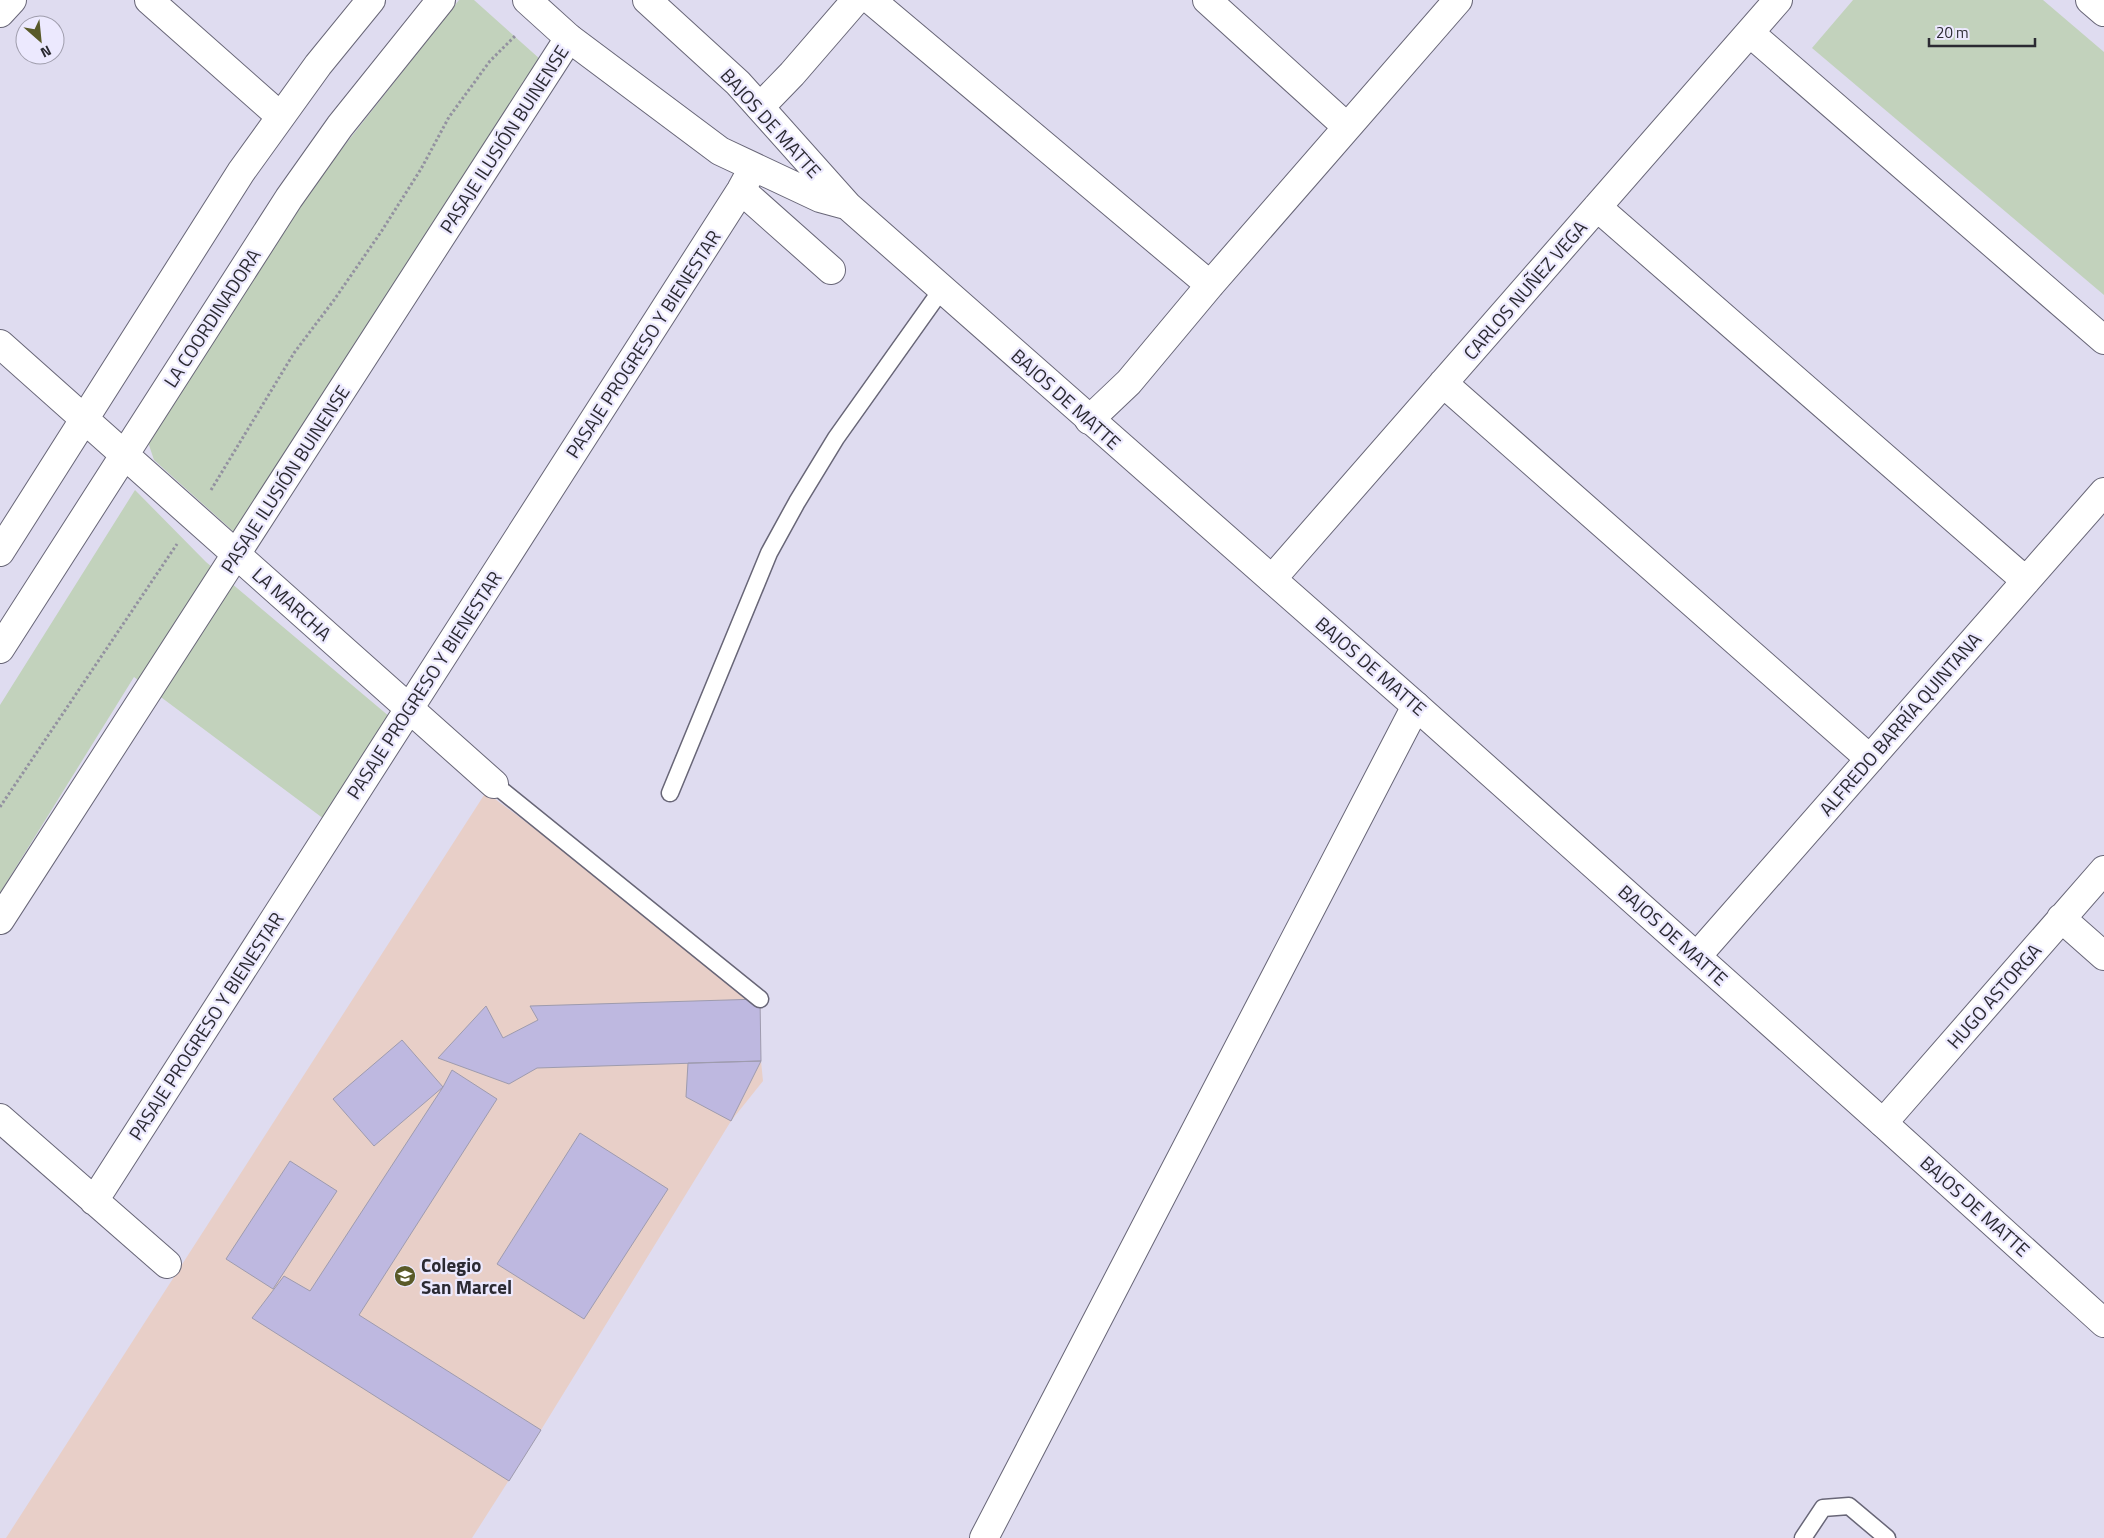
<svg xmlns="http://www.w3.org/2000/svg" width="2104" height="1538" font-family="'Titillium Web',sans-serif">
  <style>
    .education { fill: #e8cfc8 }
    .green { fill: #c2d2bc }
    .building { fill: #beb8e0; stroke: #9e9bae }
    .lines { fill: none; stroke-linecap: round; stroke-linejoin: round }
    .lane-casing { stroke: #686677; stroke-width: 19 }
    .street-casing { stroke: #686677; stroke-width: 30 }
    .secondary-casing { stroke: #686677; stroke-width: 30 }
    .path { stroke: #9391a0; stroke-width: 3; stroke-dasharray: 2.5 2.5; stroke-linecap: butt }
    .lane { stroke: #fff; stroke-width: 16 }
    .street { stroke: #fff; stroke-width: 28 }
    .secondary { stroke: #fff; stroke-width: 28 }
    .labels { text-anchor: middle; stroke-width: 4.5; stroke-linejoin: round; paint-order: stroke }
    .street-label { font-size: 19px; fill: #2b2a32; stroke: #ece9fe }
    .poi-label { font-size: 19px; font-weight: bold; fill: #2b2a32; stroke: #ece9fe; text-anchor: start }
  </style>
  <rect width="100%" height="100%" fill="#dfdcf0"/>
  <!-- education -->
  <path class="education" d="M486 792 760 999 761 1061 763 1081 731 1121 541 1430 472 1538H6Z"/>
  <!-- green -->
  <path class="green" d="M459 0H474L550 68 245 542 154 460 148 442 285 221Z
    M1853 0H2043L2104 52V295L1812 48Z
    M135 490 206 562 390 717 324 819 134 677 0 893V705Z"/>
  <!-- building -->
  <path class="building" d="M760 999 761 1061 537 1068 509 1084 438 1058 486 1006 503 1038 538 1020 530 1006Z
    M402 1040 443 1087 374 1146 333 1099Z
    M761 1061 731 1121 686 1097 688 1063Z
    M452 1070 497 1099 359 1315 541 1430 509 1481 252 1318 284 1276 310 1291 443 1087Z
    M580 1133 668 1189 584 1319 497 1264Z
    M290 1161 337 1191 273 1289 226 1259Z"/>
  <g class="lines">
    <!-- lane casing -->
    <g class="lane-casing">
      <path id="lane" d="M494 784 760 999
        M670 793 769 553 797 502 836 438 942 289
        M1803 1538 1823 1508 1849 1506 1887 1538"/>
    </g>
    <!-- street casing -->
    <g class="street-casing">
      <path id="street" d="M149 0 280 116
        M871 0 1210 285
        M1207 0 1347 127
        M2090 0 2104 12
        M0 13 12 0
        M1750 33 2104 340
        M760 107 792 74 856 0
        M741 190 831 270
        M1597 207 2026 581
        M0 344 494 784
        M1443 383 1870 759
        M1089 420 1129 382 1210 285 1458 0
        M0 552 241 172 318 65 371 0
        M1272 579 1778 0
        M0 649 289 198 340 126 441 0
        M2061 918 2104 956
        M0 920 569 38
        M1697 956 2104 492
        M0 1118 167 1264
        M1883 1123 2104 870
        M94 1201 741 190 753 168
        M984 1538 1416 706"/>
    </g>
    <!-- secondary casing -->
    <g class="secondary-casing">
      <path id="secondary" d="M527 0 569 38 720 151 820 198 842 204
        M647 0 738 83 848 206 1416 706 1883 1123 2104 1323"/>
    </g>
    <!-- path -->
    <path class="path" d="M211 490 294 353 334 300 381 232 421 169 449 117 490 61 515 36
      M0 807 177 544"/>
    <!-- lane -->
    <use href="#lane" class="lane"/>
    <!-- street -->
    <use href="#street" class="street"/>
    <!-- secondary -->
    <use href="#secondary" class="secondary"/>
  </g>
  <!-- icons -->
  <defs>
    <g id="school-disc" transform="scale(1.125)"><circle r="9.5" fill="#595a28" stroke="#ece9fe"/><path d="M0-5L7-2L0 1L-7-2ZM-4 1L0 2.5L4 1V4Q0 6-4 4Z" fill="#fff"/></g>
  </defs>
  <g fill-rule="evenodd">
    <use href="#school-disc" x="405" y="1276"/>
  </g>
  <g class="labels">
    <!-- street labels -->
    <g class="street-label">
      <text transform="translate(771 123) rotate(48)" y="7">BAJOS DE MATTE</text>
      <text transform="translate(504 139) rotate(-57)" y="7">PASAJE ILUSIÓN BUINENSE</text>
      <text transform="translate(1525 290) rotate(-49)" y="7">CARLOS NUÑEZ VEGA</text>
      <text transform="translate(212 318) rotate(-57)" y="7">LA COORDINADORA</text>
      <text transform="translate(643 344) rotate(-57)" y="7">PASAJE PROGRESO Y BIENESTAR</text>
      <text transform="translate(1066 399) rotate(42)" y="7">BAJOS DE MATTE</text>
      <text transform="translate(285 479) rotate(-57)" y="7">PASAJE ILUSIÓN BUINENSE</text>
      <text transform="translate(292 604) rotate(42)" y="7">LA MARCHA</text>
      <text transform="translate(1371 666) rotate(41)" y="7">BAJOS DE MATTE</text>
      <text transform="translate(424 685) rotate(-57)" y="7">PASAJE PROGRESO Y BIENESTAR</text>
      <text transform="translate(1900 724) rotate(-49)" y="7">ALFREDO BARRÍA QUINTANA</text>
      <text transform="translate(1673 935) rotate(42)" y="7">BAJOS DE MATTE</text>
      <text transform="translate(1994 996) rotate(-49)" y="7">HUGO ASTORGA</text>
      <text transform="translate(206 1026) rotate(-57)" y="7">PASAJE PROGRESO Y BIENESTAR</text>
      <text transform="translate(1975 1206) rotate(42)" y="7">BAJOS DE MATTE</text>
    </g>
    <!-- poi labels -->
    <g class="poi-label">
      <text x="421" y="1272">Colegio<tspan x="421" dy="22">San Marcel</tspan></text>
    </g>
  </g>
  <!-- north arrow -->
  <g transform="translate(40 40) rotate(153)"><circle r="24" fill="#ece9fe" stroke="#9f9dac"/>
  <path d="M0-4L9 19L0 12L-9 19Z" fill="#595a28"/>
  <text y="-8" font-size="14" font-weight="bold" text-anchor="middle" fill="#2b2a32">N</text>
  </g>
  <!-- scale -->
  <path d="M1929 38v8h106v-8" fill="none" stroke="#2b2a32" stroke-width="2.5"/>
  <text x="1936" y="38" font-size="15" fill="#2b2a32" stroke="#ece9fe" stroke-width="4" paint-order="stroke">20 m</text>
</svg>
